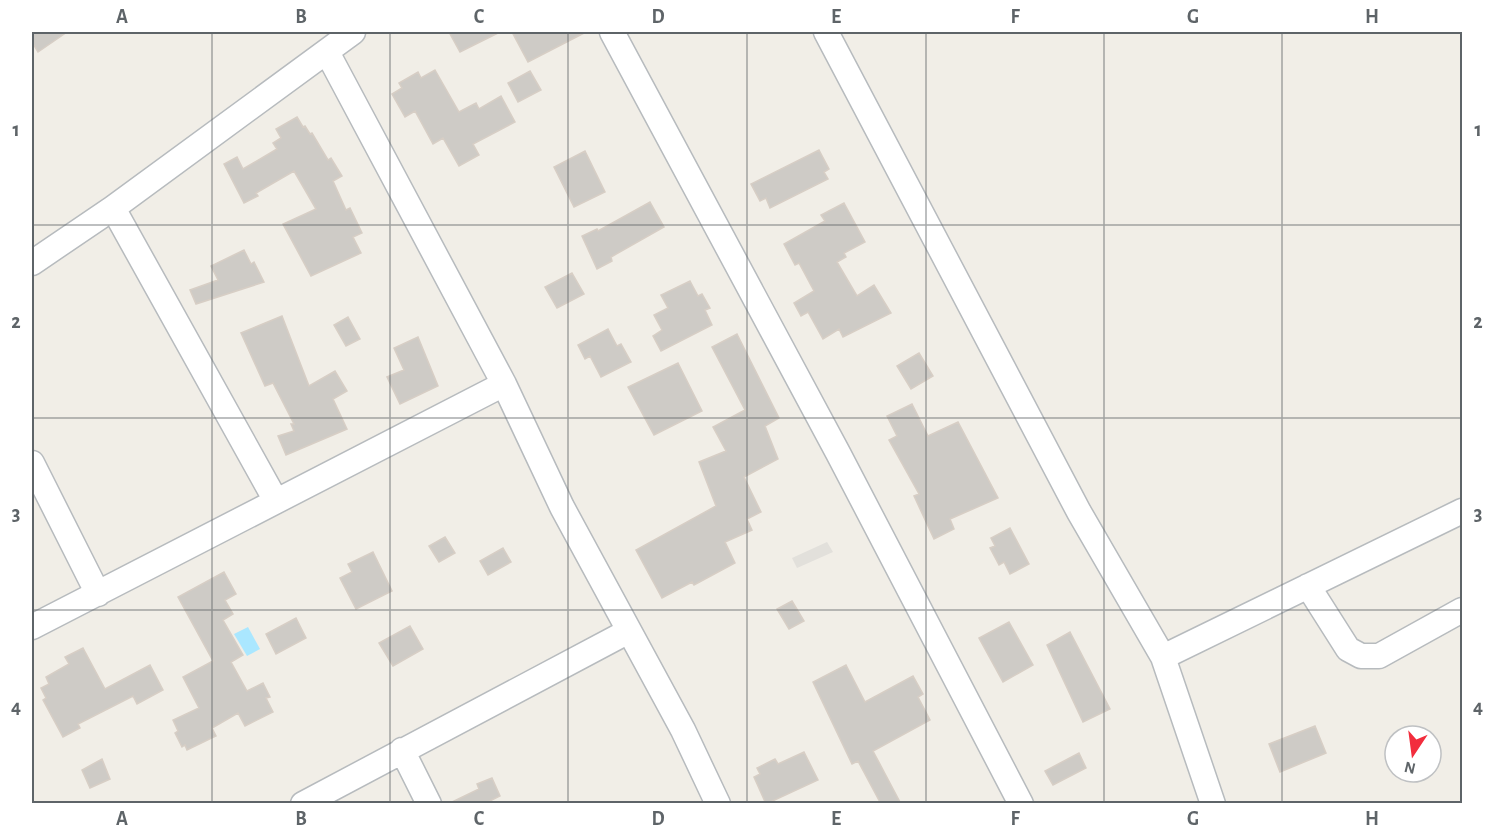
<svg xmlns="http://www.w3.org/2000/svg" width="1494" height="835" font-family="'Alegreya Sans',sans-serif">
  <style>
    .industrial { fill: #e2e0db }
    .water { fill: #aae7ff }
    .building { fill: #cecbc6; stroke: #d7cec5; stroke-width: 1.5 }
    .lines { fill: none; stroke-linecap: round; stroke-linejoin: round }
    .minor-casing { stroke: #b7bbbe; stroke-width: 27 }
    .minor { stroke: #fff; stroke-width: 24 }
    .grid { fill: none; stroke: #5e6468; stroke-width: 1.5; stroke-opacity: 0.55 }
    .neatline { fill: none; stroke: #5e6468; stroke-width: 2 }
    .grid-label { font-size: 20px; text-anchor: middle; font-weight: bold; fill: #5e6468 }
  </style>
  <rect width="100%" height="100%" fill="#f1eee7"/>
  <!-- industrial -->
  <path class="industrial" d="M827 542 833 552 797 568 792 558Z"/>
  <!-- water -->
  <path class="water" d="M248 627 260 649 247 656 234 634Z"/>
  <!-- building -->
  <path class="building" d="M32 32H67L38 52 32 42Z
    M449 32H500L460 52Z
    M512 32H586L528 62Z
    M435 70 459 112 476 103 479 109 501 96 515 122 473 144 479 155 459 166 443 138 433 144 415 111 405 117 392 94 402 88 399 83 418 72 421 78Z
    M530 71 541 90 518 102 508 83Z
    M297 117 303 127 305 126 310 134 312 133 328 160 331 158 342 176 333 181 346 210 350 208 362 233 353 237 361 253 311 276 283 224 316 209 294 171 256 193 258 196 244 203 224 164 237 157 243 169 277 149 273 143 281 138 276 129Z
    M819 150 829 169 824 172 828 179 770 208 766 198 760 201 751 184Z
    M585 151 605 192 574 207 554 167Z
    M650 202 664 227 611 257 612 261 597 269 582 236 597 229 598 231Z
    M844 203 865 242 844 253 846 257 837 262 857 296 874 285 891 313 843 337 839 329 823 339 808 312 801 316 794 303 814 291 799 263 795 265 784 244 825 221 821 215Z
    M244 250 251 264 254 262 264 282 196 304 190 290 218 280 211 266Z
    M572 273 584 294 557 308 545 287Z
    M690 281 698 296 702 294 710 308 705 310 712 325 661 351 653 336 662 330 654 315 668 308 661 295Z
    M282 316 309 386 335 371 347 391 333 399 347 429 286 455 278 436 294 431 291 424H294L273 383 265 386 241 333Z
    M348 317 360 339 346 346 334 325Z
    M608 329 617 346 621 344 631 362 601 377 590 356 585 359 578 345Z
    M737 334 779 418 765 426 778 459 744 477 761 512 747 519 752 530 725 542 735 563 694 585 692 582 662 598 636 550 716 506 699 462 726 451 713 427 745 410 712 347Z
    M418 337 438 386 400 404 387 377 404 370 394 348Z
    M919 353 933 376 911 389 897 366Z
    M678 363 702 411 654 435 628 387Z
    M912 404 928 436 958 422 998 498 950 519 954 529 934 539 914 496 919 494 889 440 897 436 887 416Z
    M1010 528 1029 564 1010 574 1004 562 999 565 990 548 995 546 991 538Z
    M445 537 455 553 439 562 429 546Z
    M503 548 511 562 488 575 480 561Z
    M373 552 392 591 356 609 340 578 352 572 348 564Z
    M224 572 236 594 225 600 233 614 223 620 243 655 231 662 247 691 263 683 270 697 266 698 273 712 245 726 238 713 212 728 216 736 187 750 185 745 182 747 175 733 178 731 173 720 199 708 183 677 213 661 178 597Z
    M792 601 804 621 789 629 777 609Z
    M296 618 306 638 276 654 266 634Z
    M1009 622 1033 665 1003 682 979 638Z
    M410 626 423 649 393 666 379 643Z
    M1070 632 1110 709 1083 722 1047 645Z
    M83 648 105 689 150 665 163 690 137 704 133 696 78 724 80 728 63 737 43 700 46 698 41 688 49 684 46 677 69 664 65 657Z
    M846 665 865 702 913 676 923 694 918 697 930 720 873 751 901 804H881L858 761 852 764 813 682Z
    M1315 726 1326 753 1280 772 1269 744Z
    M804 752 818 780 766 804 754 777 760 774 757 768 775 759 778 764Z
    M1079 753 1086 768 1053 785 1045 771Z
    M102 759 110 779 90 788 82 770Z
    M492 778 500 796 484 804H448L479 789 477 784Z"/>
  <g class="lines">
    <!-- minor casing -->
    <g class="minor-casing">
      <path id="minor" d="M612 32 838 453 1021 804
        M826 32 1079 512 1163 657 1213 804
        M327 52 504 384 562 507 683 730 718 804
        M113 208 276 501
        M32 263 113 208 353 32
        M32 463 98 594
        M1308 586 1348 649 1361 656H1379L1462 610
        M32 627 504 384
        M1163 657 1462 511
        M402 750 429 804
        M303 804 627 632"/>
    </g>
    <!-- minor -->
    <use href="#minor" class="minor"/>
  </g>
  <!-- grid -->
  <path class="grid" d="M212 32V804M390 32V804M568 32V804M747 32V804M926 32V804M1104 32V804M1282 32V804M32 225H1462M32 418H1462M32 610H1462"/>
  <!-- border -->
  <rect width="1494" height="835" fill="none" stroke="#ffffff" stroke-width="66"/>
  <!-- north arrow -->
  <g transform="translate(1413 754) rotate(193)"><circle r="28" fill="#ffffff" stroke="#bfc1c3" stroke-width="1.5"/>
  <path d="M0-4.5L10 22L0 15L-10 22Z" fill="#f22d3d"/>
  <text y="-9" font-size="16" font-weight="bold" text-anchor="middle" fill="#5e6468">N</text>
  </g>
  <rect x="33" y="33" width="1428" height="769" class="neatline"/>
  <g class="grid-label">
    <text x="122" y="23">A</text>
    <text x="301" y="23">B</text>
    <text x="479" y="23">C</text>
    <text x="658" y="23">D</text>
    <text x="836" y="23">E</text>
    <text x="1015" y="23">F</text>
    <text x="1193" y="23">G</text>
    <text x="1372" y="23">H</text>
    <text x="16" y="136">1</text>
    <text x="1478" y="136">1</text>
    <text x="16" y="328">2</text>
    <text x="1478" y="328">2</text>
    <text x="16" y="520">3</text>
    <text x="1478" y="520">3</text>
    <text x="16" y="713">4</text>
    <text x="1478" y="713">4</text>
    <text x="122" y="825">A</text>
    <text x="301" y="825">B</text>
    <text x="479" y="825">C</text>
    <text x="658" y="825">D</text>
    <text x="836" y="825">E</text>
    <text x="1015" y="825">F</text>
    <text x="1193" y="825">G</text>
    <text x="1372" y="825">H</text>
  </g>
</svg>
